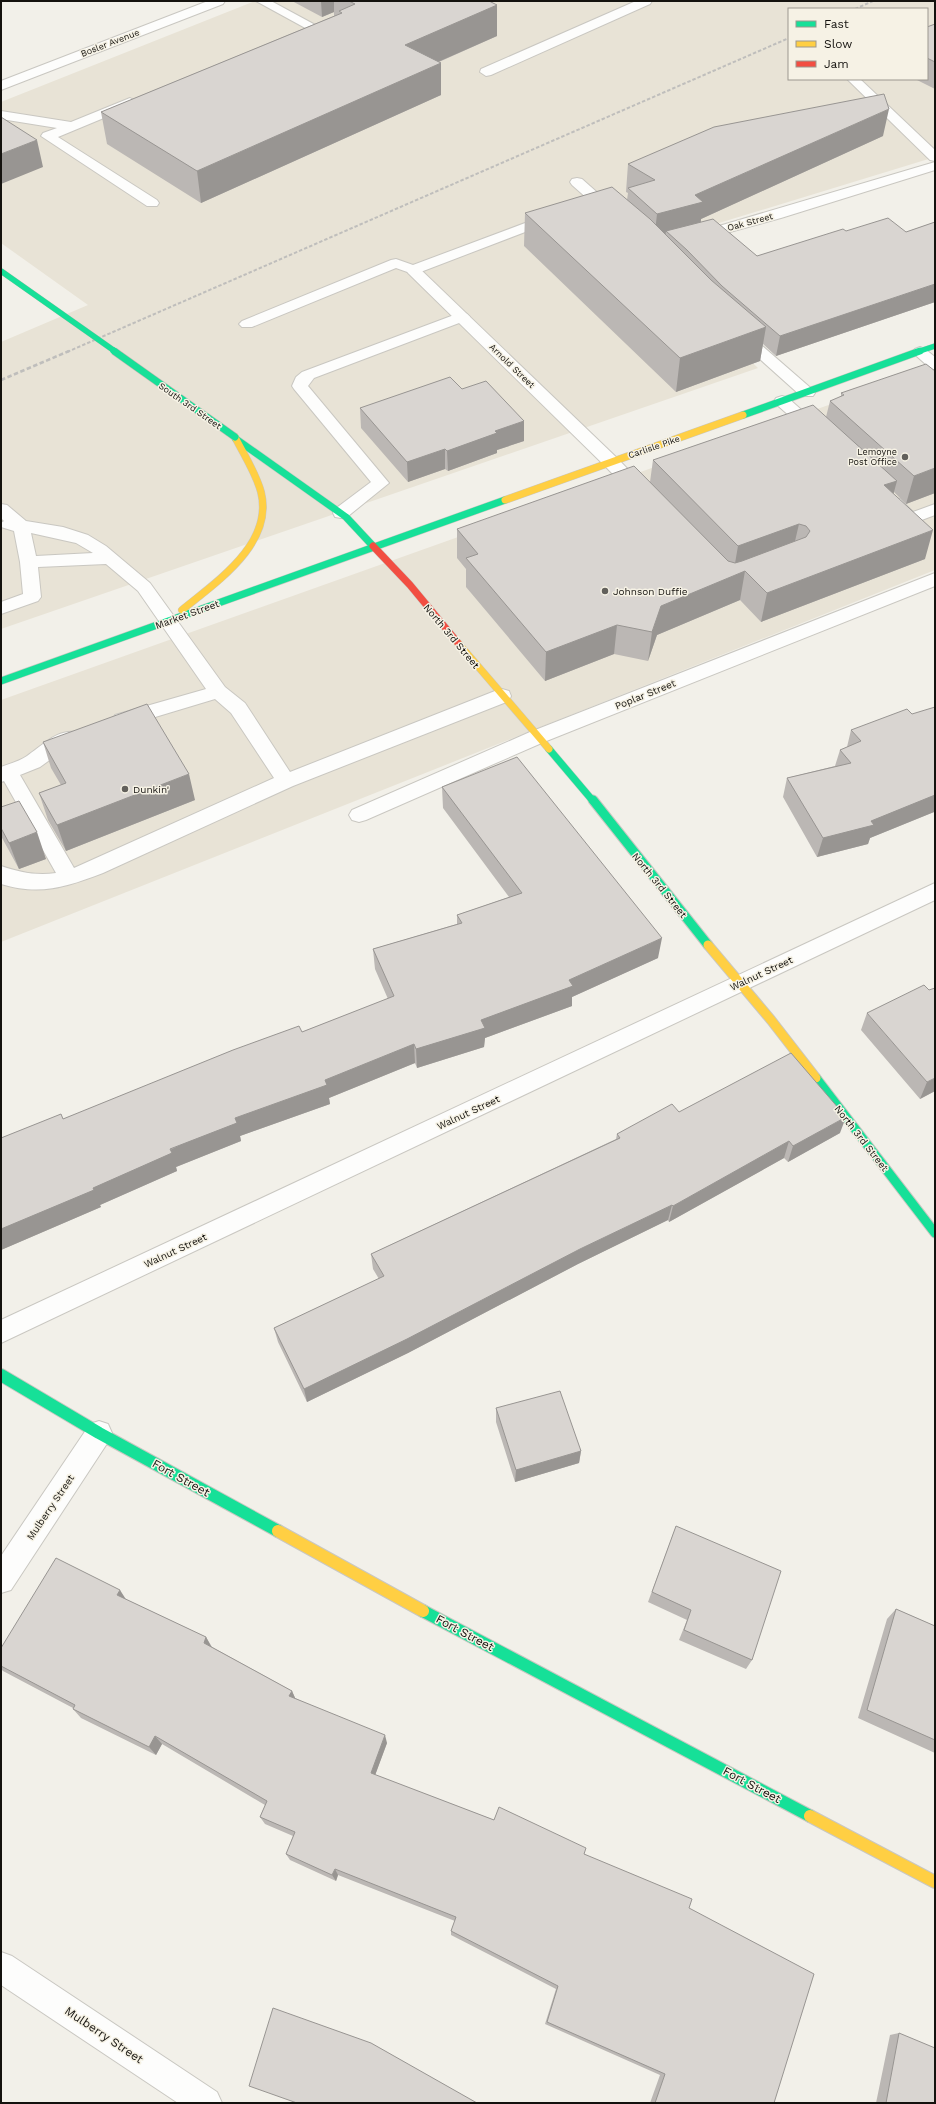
<svg xmlns="http://www.w3.org/2000/svg" width="936" height="2104" font-family="'Work Sans',sans-serif">
  <style>
    .built { fill: #e8e3d6; fill-rule: evenodd }
    .lines { fill: none; stroke-linecap: round; stroke-linejoin: round }
    .lane-casing { stroke: #c9c7c1; stroke-width: 2 }
    .street-casing { stroke: #c9c7c1; stroke-width: 2 }
    .fast-far3-casing { stroke: #c9c7c1; stroke-width: 6 }
    .fast-far2-casing { stroke: #c9c7c1; stroke-width: 8 }
    .fast-far1-casing { stroke: #c9c7c1; stroke-width: 11 }
    .fast-casing { stroke: #c9c7c1; stroke-width: 14 }
    .slow-far2-casing { stroke: #c9c7c1; stroke-width: 8 }
    .slow-far1-casing { stroke: #c9c7c1; stroke-width: 11 }
    .slow-casing { stroke: #c9c7c1; stroke-width: 14 }
    .jam-casing { stroke: #c9c7c1; stroke-width: 8 }
    .lane { fill: #fdfdfc; fill-rule: evenodd }
    .street { fill: #fdfdfc; fill-rule: evenodd }
    .fast-far3 { stroke: #16e098; stroke-width: 5.5 }
    .fast-far2 { stroke: #16e098; stroke-width: 7 }
    .fast-far1 { stroke: #16e098; stroke-width: 9 }
    .fast { stroke: #16e098; stroke-width: 12 }
    .slow-far2 { stroke: #ffcf43; stroke-width: 7 }
    .slow-far1 { stroke: #ffcf43; stroke-width: 9 }
    .slow { stroke: #ffcf43; stroke-width: 12 }
    .jam { stroke: #f24e42; stroke-width: 7 }
    .rail-far1 { stroke: #bfbebc; stroke-width: 2; stroke-dasharray: 3.5 2; stroke-linecap: butt }
    .rail { stroke: #bfbebc; stroke-width: 2.5; stroke-dasharray: 4.5 2.5; stroke-linecap: butt }
    .fast-bridge-far1-casing { stroke: #bfb7b1; stroke-width: 6; stroke-linecap: butt }
    .fast-bridge-casing { stroke: #bfb7b1; stroke-width: 8; stroke-linecap: butt }
    .fast-bridge-far1 { stroke: #16e098; stroke-width: 5.5 }
    .fast-bridge { stroke: #16e098; stroke-width: 7 }
    .wall { fill: #bbb7b4 }
    .shaded-wall { fill: #989592 }
    .building { fill: #d9d5d1; stroke: #989592 }
    .poi-dot { fill: #62605b; stroke: #f6f2e5; stroke-width: 1.5 }
    .labels { text-anchor: middle; stroke-width: 3; stroke-linejoin: round; paint-order: stroke }
    .far-street-label { font-size: 9px; fill: #14120e; stroke: #f6f2e5 }
    .far-poi-label { font-size: 9px; fill: #14120e; stroke: #f6f2e5; text-anchor: end }
    .poi-label { font-size: 10px; fill: #14120e; stroke: #f6f2e5; text-anchor: start }
    .street-label { font-size: 10px; fill: #14120e; stroke: #f6f2e5 }
    .near-street-label { font-size: 12px; fill: #14120e; stroke: #f6f2e5 }
  </style>
  <rect width="100%" height="100%" fill="#f2f0e9"/>
  <!-- built -->
  <path class="built" d="M255 1H935V157L634 249 758 368 1 629V342L88 305 1 243V102ZM789 9H927V79H789Z
    M935 367V570L1 942V700Z"/>
  <g class="lines">
    <!-- lane casing -->
    <g class="lane-casing">
      <path id="lane" d="M256 1H271L319 27 317 30H309Z
        M636 1H652L650 4 491 75 486 76 480 72 481 69Z
        M847 79H860L935 150V161L930 160Z
        M130 98 137 102 135 105 58 137 157 200 159 203 157 206H147L41 136 43 133 57 128 1 119V111L71 122Z
        M577 178 582 179 617 210 619 213 617 216H607L572 185 570 182 572 179Z
        M549 214 554 215 556 218 554 221 418 273 413 274 396 268 252 327H242L239 324 242 321 391 260 396 259 413 265Z
        M462 312 467 314 470 317 467 320 314 378 308 386 389 483 347 517 341 518 335 517 333 513 335 509 371 482 294 389 292 386 296 377 302 372Z
        M920 347 925 349 935 357V370L930 368 912 352 915 349Z
        M782 396 788 398 822 428 824 431 822 434H810L776 404 774 401 776 398Z
        M611 457 617 458 647 489 649 493 647 497 641 498 635 497 605 466 603 462 605 458Z
        M894 498 900 499 913 512 935 504V515L911 524 905 523 886 503 888 499Z
        M1 504 7 505 26 521 63 527 88 535 106 546 150 583 225 687 245 703 290 772 495 691 502 689 509 691 511 696 509 701 293 786 103 873C66 887 40 896 1 884V866C19 872 36 876 56 873L4 781 1 782V767C9 764 20 761 27 756 42 746 59 727 79 733L82 738 79 743 69 746 40 767 20 775 74 868 274 778 231 713 215 699 122 727 115 725 113 720 115 715 206 689 138 591 106 564 38 567 41 597 38 601 1 614V602L23 594 20 562 14 531 1 527V523L4 521 1 518ZM31 533 76 543 93 553 36 556Z"/>
    </g>
    <!-- street casing -->
    <g class="street-casing">
      <path id="street" d="M208 1H225L223 4 1 90V81Z
        M935 162V170L781 218 697 241 692 240 690 237 692 234Z
        M413 266 418 267 617 458 619 462 617 466 611 467 605 466 408 273 406 270 408 267Z
        M739 328 744 330 813 390 815 393 813 396H801L734 336 731 333 734 330Z
        M935 573V586L544 742 366 820 359 822 352 820 349 815 352 810 530 732Z
        M935 883V900L1 1343V1320Z
        M99 1421 108 1424 112 1433 108 1442 11 1590 1 1593V1556L90 1424Z
        M1 1952 12 1956 217 2092 222 2103H178L1 1985Z"/>
    </g>
    <!-- fast-far3 casing -->
    <g class="fast-far3-casing">
      <path id="fast-far3" d="M917 352 935 346"/>
    </g>
    <!-- fast-far2 casing -->
    <g class="fast-far2-casing">
      <path id="fast-far2" d="M743 415 920 351
        M236 439 346 517 373 546
        M1 681 505 500
        M549 749 593 801"/>
    </g>
    <!-- fast-far1 casing -->
    <g class="fast-far1-casing">
      <path id="fast-far1" d="M593 800 708 945
        M816 1078 935 1233"/>
    </g>
    <!-- fast casing -->
    <g class="fast-casing">
      <path id="fast" d="M1 1375 99 1433 278 1531
        M423 1611 810 1816"/>
    </g>
    <!-- slow-far2 casing -->
    <g class="slow-far2-casing">
      <path id="slow-far2" d="M505 500 743 415
        M182 610C216 582 274 544 261 492 256 473 244 455 235 437
        M458 643 549 749"/>
    </g>
    <!-- slow-far1 casing -->
    <g class="slow-far1-casing">
      <path id="slow-far1" d="M708 945 771 1020 816 1078"/>
    </g>
    <!-- slow casing -->
    <g class="slow-casing">
      <path id="slow" d="M278 1531 423 1611
        M810 1816 935 1882"/>
    </g>
    <!-- jam casing -->
    <g class="jam-casing">
      <path id="jam" d="M373 546 410 585 458 643"/>
    </g>
    <!-- lane -->
    <use href="#lane" class="lane"/>
    <!-- street -->
    <use href="#street" class="street"/>
    <!-- fast-far3 -->
    <use href="#fast-far3" class="fast-far3"/>
    <!-- fast-far2 -->
    <use href="#fast-far2" class="fast-far2"/>
    <!-- fast-far1 -->
    <use href="#fast-far1" class="fast-far1"/>
    <!-- fast -->
    <use href="#fast" class="fast"/>
    <!-- slow-far2 -->
    <use href="#slow-far2" class="slow-far2"/>
    <!-- slow-far1 -->
    <use href="#slow-far1" class="slow-far1"/>
    <!-- slow -->
    <use href="#slow" class="slow"/>
    <!-- jam -->
    <use href="#jam" class="jam"/>
    <!-- rail-far1 -->
    <path class="rail-far1" d="M855 9 873 1
      M67 352 789 38"/>
    <!-- rail -->
    <path class="rail" d="M1 380 69 351"/>
    <!-- fast-bridge-far1 casing -->
    <g class="fast-bridge-far1-casing">
      <path id="fast-bridge-far1" d="M1 271 116 352"/>
    </g>
    <!-- fast-bridge casing -->
    <g class="fast-bridge-casing">
      <path id="fast-bridge" d="M114 351 235 437"/>
    </g>
    <!-- fast-bridge-far1 -->
    <use href="#fast-bridge-far1" class="fast-bridge-far1"/>
    <!-- fast-bridge -->
    <use href="#fast-bridge" class="fast-bridge"/>
  </g>
  <!-- wall -->
  <path class="wall" d="M292 1H489L497 5V36L439 62 441 63V95L201 203 107 144 101 112 334 16V12L322 17Z
    M935 24V89L915 79H927V27Z
    M883 136 701 219V222L757 256 846 231 906 232 935 222V302L776 356 763 344 760 361 676 392 524 246 525 213 627 200 628 193 626 192 628 164Z
    M462 389 524 421V441L497 450V453L448 471 445 469 408 482 361 428 360 408Z
    M841 393 935 493 906 504 894 492 893 494 925 559 761 622 740 600 657 635 648 661 614 654 545 681 466 587V569L457 558V529L650 482 653 460 826 417 830 401 841 397Z
    M851 730 934 812 870 838 868 844 817 857 783 797 787 778 835 766 840 750 847 747Z
    M43 742 195 800 66 851 48 820 39 793 61 785 51 768Z
    M442 787 658 958 572 997V1006L485 1038 484 1047 417 1068 415 1063 329 1098 330 1104 240 1136 241 1141 176 1167 177 1171 100 1205 101 1207 1 1250V1138L63 1119 302 1032 388 999 375 969 373 949 457 924V915L509 897 443 808Z
    M1 807 46 859 19 869 1 836Z
    M867 1013 935 1091 920 1099 861 1030Z
    M679 1112 840 1133 788 1162 784 1158 669 1222 668 1220 578 1264 408 1353 307 1402 278 1342 274 1328 379 1279 373 1269 371 1254 616 1139 617 1134Z
    M496 1408 581 1451 579 1463 515 1482 496 1422Z
    M676 1526 752 1660 746 1669 679 1640 687 1620 648 1602Z
    M125 1599 206 1637 212 1647 292 1691 295 1698 387 1743 375 1775 494 1820 584 1854 689 1908 774 2103H650L660 2075 545 2024 556 1989 451 1935V1931L455 1921 338 1875 336 1881 290 1860 286 1854 293 1836 265 1824 260 1817 265 1805 162 1744 156 1755 81 1718 73 1709V1708L3 1671 1 1669V1648Z
    M896 1609 935 1626V1753L858 1718 887 1619Z
    M899 2033 935 2103H876L890 2035Z"/>
  <!-- shaded-wall -->
  <path class="shaded-wall" d="M321 1H334V12L322 17Z
    M497 5V36L406 76 405 45Z
    M441 63V95L201 203 197 171Z
    M889 109 883 136 701 219 700 229 666 231 665 238 654 241 657 214 695 195Z
    M37 140 43 167 1 184V154Z
    M935 284V302L776 356 780 336Z
    M766 327 760 361 676 392 680 358Z
    M524 421V441L497 450V453L448 471 447 451 495 431Z
    M445 449V469L408 482 407 462Z
    M935 468V493L906 504 914 476Z
    M897 481 889 510 884 485Z
    M799 524 792 554 733 575 738 546Z
    M933 530 925 559 761 622 767 593Z
    M745 571 740 600 657 635 648 661 652 632 661 606Z
    M617 625 614 654 545 681 546 652Z
    M189 774 195 800 66 851 57 825Z
    M935 789V808L934 812 870 838 868 844 817 857 823 838 871 821Z
    M37 832 46 859 19 869 9 843Z
    M662 938 658 958 572 997V1006L485 1038 484 1047 417 1068 416 1049 481 1020Z
    M414 1044 415 1063 329 1098 330 1104 240 1136 241 1141 176 1167 177 1171 100 1205 101 1207 1 1250V1229L93 1188 235 1118 325 1080Z
    M935 1078V1091L920 1099 927 1082Z
    M846 1117 840 1133 788 1162 793 1146Z
    M789 1141 784 1158 669 1222 673 1206Z
    M672 1205 668 1220 578 1264 408 1353 307 1402 304 1389 580 1249Z
    M581 1451 579 1463 515 1482 516 1470Z
    M120 1590 127 1601 117 1595Z
    M206 1637 212 1648 204 1643Z
    M292 1691 296 1700 289 1696Z
    M385 1735 387 1743 373 1781 371 1773Z
    M155 1736 162 1744 156 1755 149 1747Z
    M335 1869 338 1875 336 1881 332 1875Z"/>
  <!-- building -->
  <path class="building" d="M349 1H489L497 5 405 45 441 63 197 171 101 112 342 13 339 11 355 4Z
    M935 24V62L927 58V27Z
    M884 94 889 109 695 195 703 202 657 214 628 188 655 180 628 164 714 127Z
    M1 117 37 140 1 154Z
    M612 187 650 219 711 280 766 327 680 358 525 213Z
    M888 218 906 232 935 222V284L780 336 722 286 687 250 666 231 713 219 757 256 843 229 846 231Z
    M926 364 935 371V468L914 476 830 401 844 395 841 393Z
    M450 377 462 389 486 381 524 421 495 431 497 433 447 451 445 449 407 462 360 408Z
    M813 405 897 481 884 485 933 530 767 593 745 571 661 606 652 632 617 625 546 652 466 558 478 554 457 529 634 466 728 561 735 563 742 561 806 537 810 531 806 526 799 524 738 546 653 460Z
    M147 704 189 774 57 825 39 793 66 783 43 742Z
    M935 707V795L871 821 874 825 823 838 787 778 851 763 840 750 861 741 851 730 907 709 912 714Z
    M517 757 662 938 569 980 573 986 481 1020 485 1028 416 1049 414 1044 325 1080 327 1085 235 1118 237 1123 170 1149 172 1153 93 1188 94 1190 1 1229V1138L61 1114 63 1119 233 1050 299 1026 302 1032 394 996 373 949 462 923 457 915 522 893 442 787Z
    M19 801 37 832 9 843 1 828V807Z
    M924 985 929 990 935 988V1078L927 1082 867 1013Z
    M791 1053 846 1117 793 1146 789 1141 673 1206 672 1205 580 1249 407 1339 304 1389 274 1328 384 1276 371 1254 620 1138 617 1134 672 1104 679 1112Z
    M560 1391 581 1451 516 1470 496 1408Z
    M676 1526 781 1571 752 1660 684 1630 691 1610 652 1592Z
    M56 1558 120 1590 117 1595 206 1637 204 1643 292 1691 289 1696 385 1735 371 1773 494 1820 499 1807 586 1848 584 1854 692 1899 689 1908 814 1974 774 2103H655L665 2074 547 2022 558 1986 451 1931 456 1917 335 1869 332 1875 286 1854 295 1832 260 1817 267 1801 155 1736 149 1747 73 1709 75 1705 1 1666V1648Z
    M896 1609 935 1626V1740L867 1710Z
    M273 2008 371 2043 477 2103H297L249 2086Z
    M899 2033 935 2048V2103H886Z"/>
  <!-- markers -->
  <g class="poi-dot">
    <circle cx="905" cy="457" r="4"/>
    <circle cx="605" cy="591" r="4"/>
    <circle cx="125" cy="789" r="4"/>
  </g>
  <g class="labels">
    <!-- far-street labels -->
    <g class="far-street-label">
      <text transform="translate(110 43) rotate(-21)" y="3">Bosler Avenue</text>
      <text transform="translate(750 222) rotate(-15)" y="3">Oak Street</text>
      <text transform="translate(512 366) rotate(44)" y="3">Arnold Street</text>
      <text transform="translate(190 406) rotate(35)" y="3">South 3rd Street</text>
      <text transform="translate(654 447) rotate(-19)" y="3">Carlisle Pike</text>
    </g>
    <!-- far-poi labels -->
    <g class="far-poi-label">
      <text x="897" y="455">Lemoyne<tspan x="897" dy="10">Post Office</tspan></text>
    </g>
    <!-- poi labels -->
    <g class="poi-label">
      <text x="613" y="595">Johnson Duffie</text>
      <text x="133" y="793">Dunkin'</text>
    </g>
    <!-- street labels -->
    <g class="street-label">
      <text transform="translate(187 614) rotate(-20)" y="4">Market Street</text>
      <text transform="translate(452 636) rotate(50)" y="4">North 3rd Street</text>
      <text transform="translate(645 694) rotate(-22)" y="4">Poplar Street</text>
      <text transform="translate(660 885) rotate(51)" y="4">North 3rd Street</text>
      <text transform="translate(761 973) rotate(-25)" y="4">Walnut Street</text>
      <text transform="translate(468 1112) rotate(-25)" y="4">Walnut Street</text>
      <text transform="translate(862 1138) rotate(52)" y="4">North 3rd Street</text>
      <text transform="translate(175 1250) rotate(-25)" y="4">Walnut Street</text>
      <text transform="translate(50 1507) rotate(-56)" y="4">Mulberry Street</text>
    </g>
    <!-- near-street labels -->
    <g class="near-street-label">
      <text transform="translate(181 1478) rotate(29)" y="4">Fort Street</text>
      <text transform="translate(465 1633) rotate(28)" y="4">Fort Street</text>
      <text transform="translate(752 1785) rotate(28)" y="4">Fort Street</text>
      <text transform="translate(104 2035) rotate(34)" y="4">Mulberry Street</text>
    </g>
  </g>
  <!-- border -->
  <rect width="936" height="2104" fill="none" stroke="#14120e" stroke-width="4"/>
  <!-- legend -->
  <rect x="788" y="8" width="140" height="72" fill="#f6f2e5" stroke="#9c988f"/>
  <rect x="796" y="21" width="20" height="6" fill="#16e098" stroke="#9c988f"/>
  <text x="824" y="28" font-size="12" fill="#14120e">Fast</text>
  <rect x="796" y="41" width="20" height="6" fill="#ffcf43" stroke="#9c988f"/>
  <text x="824" y="48" font-size="12" fill="#14120e">Slow</text>
  <rect x="796" y="61" width="20" height="6" fill="#f24e42" stroke="#9c988f"/>
  <text x="824" y="68" font-size="12" fill="#14120e">Jam</text>
</svg>
